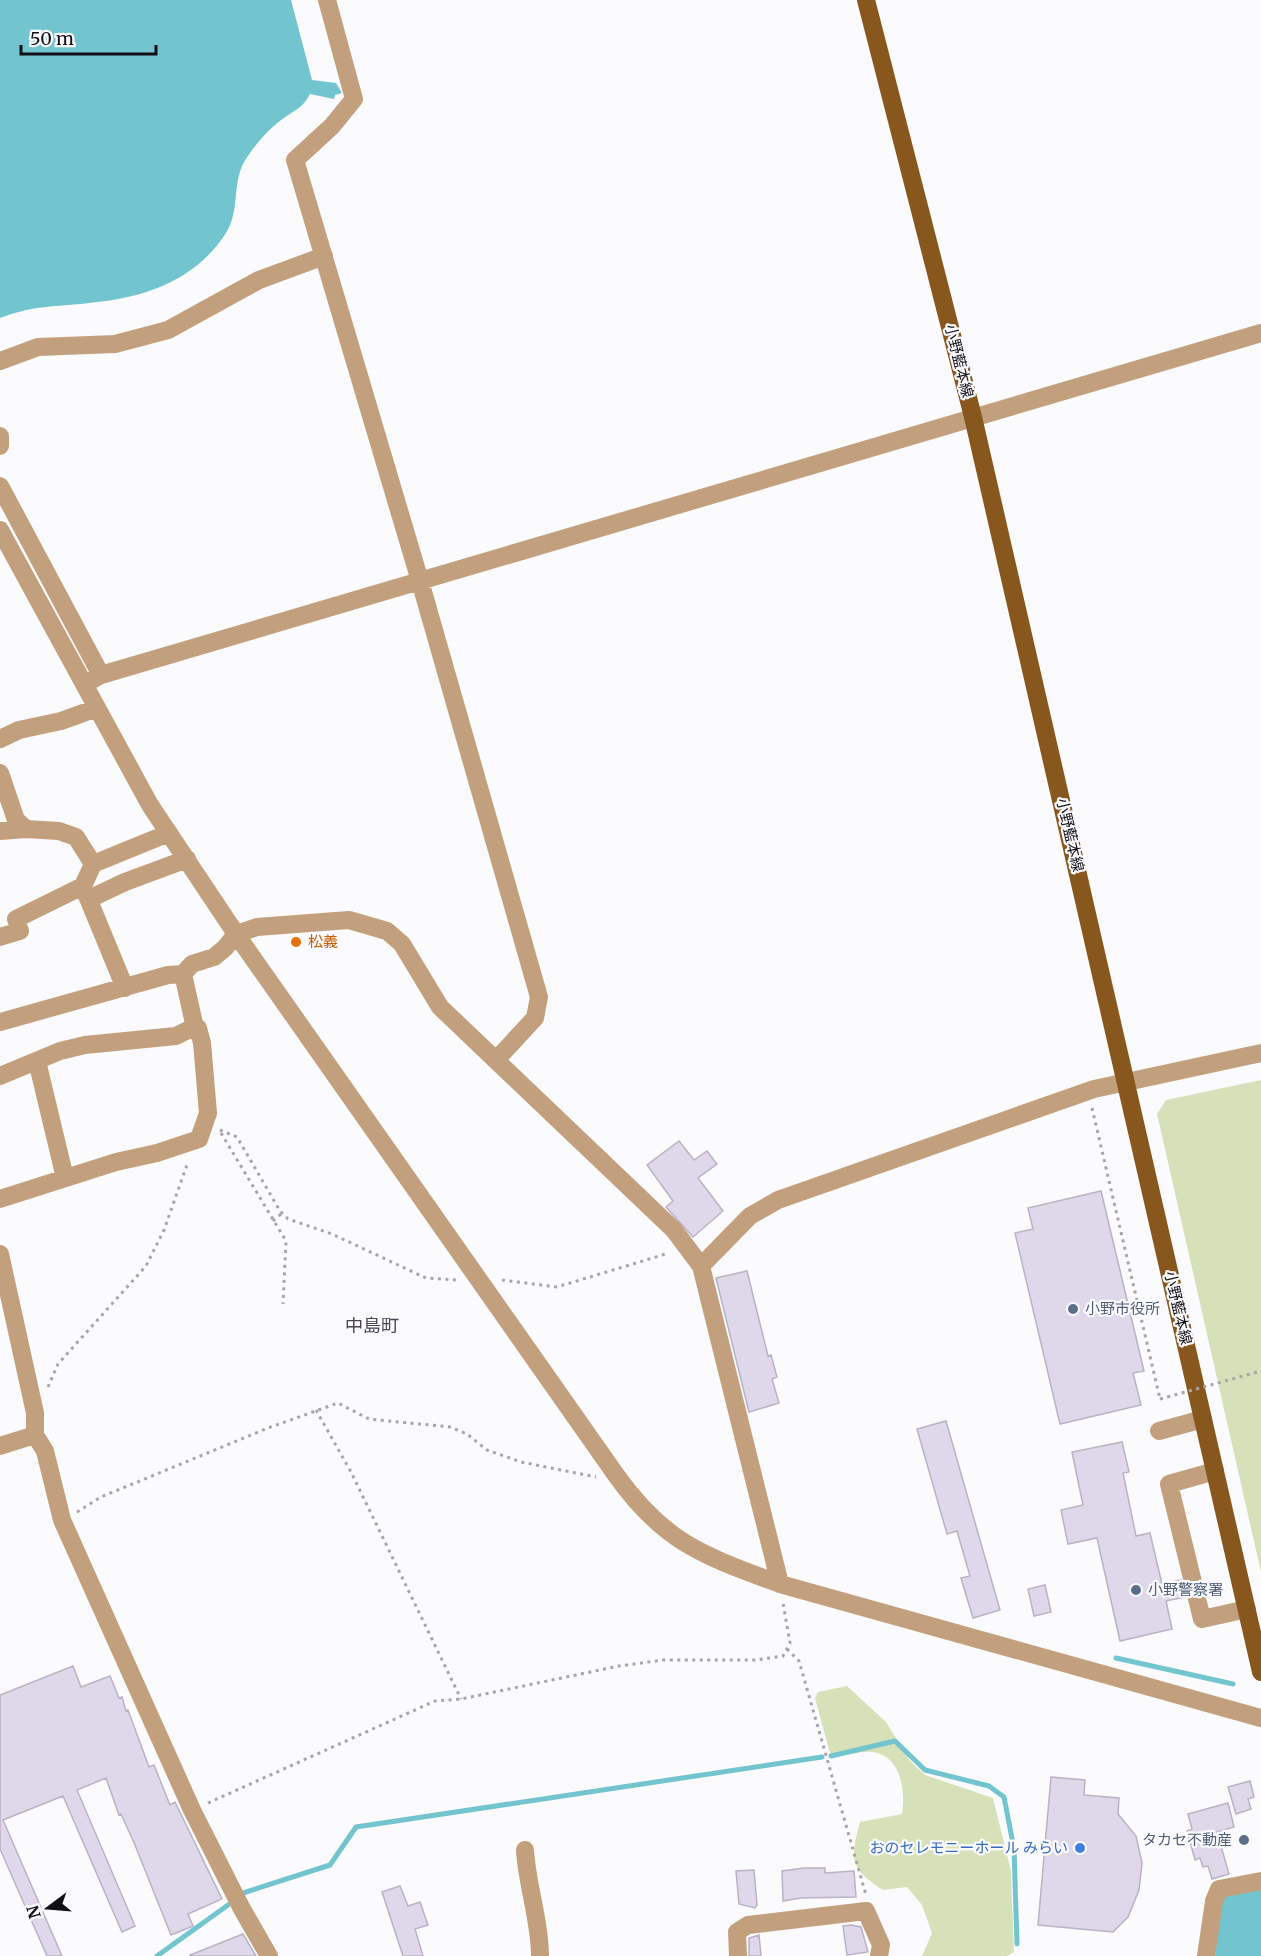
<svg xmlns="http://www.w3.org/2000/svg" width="1261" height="1956" font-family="Merriweather,'Noto Sans JP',serif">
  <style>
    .green { fill: #d7e1b9 }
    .water { fill: #72c4ce }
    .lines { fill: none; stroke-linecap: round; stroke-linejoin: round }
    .stream { stroke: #72c4ce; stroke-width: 5 }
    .building { fill: #dfd8ea; stroke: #bab2c4; stroke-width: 1.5 }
    .path { stroke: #a7a5a9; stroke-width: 3; stroke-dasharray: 3 4.5; stroke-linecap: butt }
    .minor { stroke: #c3a07d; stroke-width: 18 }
    .major { stroke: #88571d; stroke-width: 18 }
    .path-bridge { stroke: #a7a5a9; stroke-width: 3; stroke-dasharray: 3 4.5; stroke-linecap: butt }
    .food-dot { fill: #e8710a; stroke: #fbfafd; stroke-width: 2 }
    .service-dot { fill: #5c6f8a; stroke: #fbfafd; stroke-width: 2 }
    .shop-dot { fill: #3f7fe0; stroke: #fbfafd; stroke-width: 2 }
    .labels { text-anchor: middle; stroke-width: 4.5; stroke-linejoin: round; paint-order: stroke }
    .street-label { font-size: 15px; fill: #110f15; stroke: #fbfafd }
    .food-label { font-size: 15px; fill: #c56008; stroke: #fbfafd; text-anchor: start }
    .service-label { font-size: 15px; fill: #4e5e75; stroke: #fbfafd; text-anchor: start }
    .shop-label { font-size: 15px; fill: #366cbe; stroke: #fbfafd; text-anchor: end }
    .quarter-label { font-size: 18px; fill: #4a4453; stroke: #fbfafd }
  </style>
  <rect width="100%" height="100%" fill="#fbfafd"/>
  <!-- green -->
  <path class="green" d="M1261 1080V1572L1157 1114 1166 1100Z
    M847 1686 886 1722 910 1761 925 1775 993 1798 1011 1871 1014 1952 1007 1956H922L932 1933 922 1905 907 1887 883 1890C849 1868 850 1859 860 1822L902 1814C906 1792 901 1755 872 1752 857 1750 846 1759 830 1753L815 1698 818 1692Z"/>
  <!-- water -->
  <path class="water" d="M0 0H291L312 80 336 83 342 93 335 95 334 99 310 94C303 108 295 110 284 118 269 128 253 147 244 162 232 184 240 211 226 233 195 281 144 298 89 303 55 307 34 305 0 318Z
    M1261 1889V1956H1215L1222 1896Z"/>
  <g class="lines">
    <!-- stream -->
    <path class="stream" d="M1116 1658 1233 1684
      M831 1756 895 1741 925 1770 989 1786 1004 1797 1014 1849 1017 1944
      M243 1893 330 1865 356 1827 822 1757
      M157 1956 228 1905"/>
  </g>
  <!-- building -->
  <path class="building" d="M679 1141 694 1160 707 1151 717 1164 698 1178 723 1211 693 1237 666 1207 673 1201 647 1165Z
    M1101 1191 1144 1371 1133 1373 1141 1405 1060 1424 1015 1233 1033 1229 1028 1208Z
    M747 1271 768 1356 771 1355 777 1377 772 1379 779 1403 749 1412 716 1278Z
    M946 1421 1000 1610 973 1618 961 1578 970 1576 957 1531 947 1534 917 1429Z
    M1122 1442 1129 1472 1123 1473 1136 1536 1150 1533 1162 1584 1181 1580 1185 1597 1166 1601 1172 1629 1120 1641 1097 1538 1068 1544 1061 1510 1083 1505 1072 1452Z
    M1045 1585 1051 1612 1034 1616 1028 1589Z
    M73 1666 81 1687 110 1676 119 1698 122 1697 126 1711 128 1710 149 1767 154 1765 170 1805 175 1802 222 1899 188 1914 193 1926 171 1935 135 1845 121 1814 119 1815 106 1778 77 1790 135 1926 122 1932 63 1796 3 1820 62 1956H47L0 1849V1695Z
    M1051 1777 1085 1780 1084 1795 1119 1798 1118 1814 1136 1836 1142 1863 1139 1890 1128 1917 1113 1932 1038 1925Z
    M1250 1781 1254 1797 1248 1799 1251 1809 1236 1814 1228 1787Z
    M1228 1803 1234 1827 1217 1832 1229 1874 1212 1879 1208 1866 1203 1867 1200 1858 1195 1860 1187 1831 1192 1829 1188 1814Z
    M804 1868H825V1873L854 1871 856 1897 801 1898 783 1901 782 1871Z
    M754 1870 757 1905 755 1908 739 1904 736 1871Z
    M400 1886 408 1906 420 1902 428 1925 415 1929 423 1956H403L382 1892Z
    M851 1925 861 1927 868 1952 847 1955 843 1926Z
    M243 1934 256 1956H190V1955Z
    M759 1935 761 1956H749V1938Z"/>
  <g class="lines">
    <!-- path -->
    <path class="path" d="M1092 1108 1160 1399
      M220 1130 237 1137 280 1211 288 1219 332 1234 426 1278 456 1280
      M221 1133 286 1241 283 1304
      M273 1221 282 1213
      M502 1280 557 1287 669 1253
      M48 1387 58 1364 146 1266 164 1230 188 1162
      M316 1410 351 1472 461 1699
      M77 1512 101 1497 268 1428 338 1403 369 1419 450 1427 467 1434 487 1450 521 1462 596 1477
      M787 1649 799 1661 866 1895
      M208 1803 435 1701 461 1699 619 1666 663 1660H756L783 1656 790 1643 783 1603"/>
    <!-- minor -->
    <path class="minor" d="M327 0 354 99 332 126 295 160 420 581 539 997 535 1018 496 1060
      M0 361 38 347 115 344 168 330 259 280 324 256
      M0 436V446
      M0 486 101 675
      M0 530 150 805 236 934 616 1475C665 1544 705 1556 780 1584L1261 1718
      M84 684 101 675 1261 333
      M0 739 19 730 61 721 97 708
      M0 773 16 820 26 829 59 831 76 837 93 864 169 833
      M0 831 26 829
      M93 864 83 886 125 988
      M89 899 125 882 187 859
      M0 937 20 931 16 919 83 886
      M0 1022 168 975 183 974
      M195 1028 183 974 192 964 214 957 225 948 236 934 257 927 349 920 387 931 402 944 440 1007 674 1230 701 1266 780 1584
      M37 1061 65 1178
      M0 1076 60 1051 85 1045 176 1036 190 1029 198 1028 202 1043 208 1113 199 1139 157 1153 116 1162 0 1199
      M0 1254 35 1413V1435
      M701 1266 750 1216 778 1200 1094 1089 1261 1053
      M1159 1431 1203 1419
      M0 1446 35 1435 45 1451 62 1520 192 1810 242 1909 269 1956
      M1215 1471 1169 1484 1202 1619 1247 1609
      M525 1850C527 1886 540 1920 540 1956
      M738 1956 737 1932 748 1925 866 1911 881 1945 879 1956
      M1206 1956 1214 1901 1219 1889 1261 1881"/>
    <!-- major -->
    <path class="major" d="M866 0 973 417 1261 1672"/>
    <!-- path-bridge -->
    <path class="path-bridge" d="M1160 1399 1261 1371"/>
  </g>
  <!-- markers -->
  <circle class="food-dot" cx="296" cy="942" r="6"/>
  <g class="service-dot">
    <circle cx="1073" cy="1309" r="6"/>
    <circle cx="1136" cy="1590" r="6"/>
    <circle cx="1244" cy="1840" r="6"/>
  </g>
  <circle class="shop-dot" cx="1080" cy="1848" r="6"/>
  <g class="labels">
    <!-- street labels -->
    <g class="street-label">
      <text transform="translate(959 361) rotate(76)" y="5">小野藍本線</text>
      <text transform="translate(1070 835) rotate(77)" y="5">小野藍本線</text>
      <text transform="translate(1178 1308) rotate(77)" y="5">小野藍本線</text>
    </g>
    <!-- food labels -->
    <g class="food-label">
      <text x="308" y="947">松義</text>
    </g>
    <!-- service labels -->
    <g class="service-label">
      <text x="1085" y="1314">小野市役所</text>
      <text x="1148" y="1595">小野警察署</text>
      <text x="1232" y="1845" text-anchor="end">タカセ不動産</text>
    </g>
    <!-- shop labels -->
    <g class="shop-label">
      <text x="1068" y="1853">おのセレモニーホール みらい</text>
    </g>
    <!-- quarter labels -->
    <g class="quarter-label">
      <text x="372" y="1332">中島町</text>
    </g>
  </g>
  <!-- north arrow -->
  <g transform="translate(48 1908) rotate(254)" stroke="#fbfafd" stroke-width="4.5" paint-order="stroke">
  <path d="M0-4.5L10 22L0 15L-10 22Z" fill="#110f15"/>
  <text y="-9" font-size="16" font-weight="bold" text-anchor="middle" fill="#110f15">N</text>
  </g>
  <!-- scale -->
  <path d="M21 45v9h135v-9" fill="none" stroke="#110f15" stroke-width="3"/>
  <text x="30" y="45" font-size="18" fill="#110f15" stroke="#fbfafd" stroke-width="4.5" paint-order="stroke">50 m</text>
</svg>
